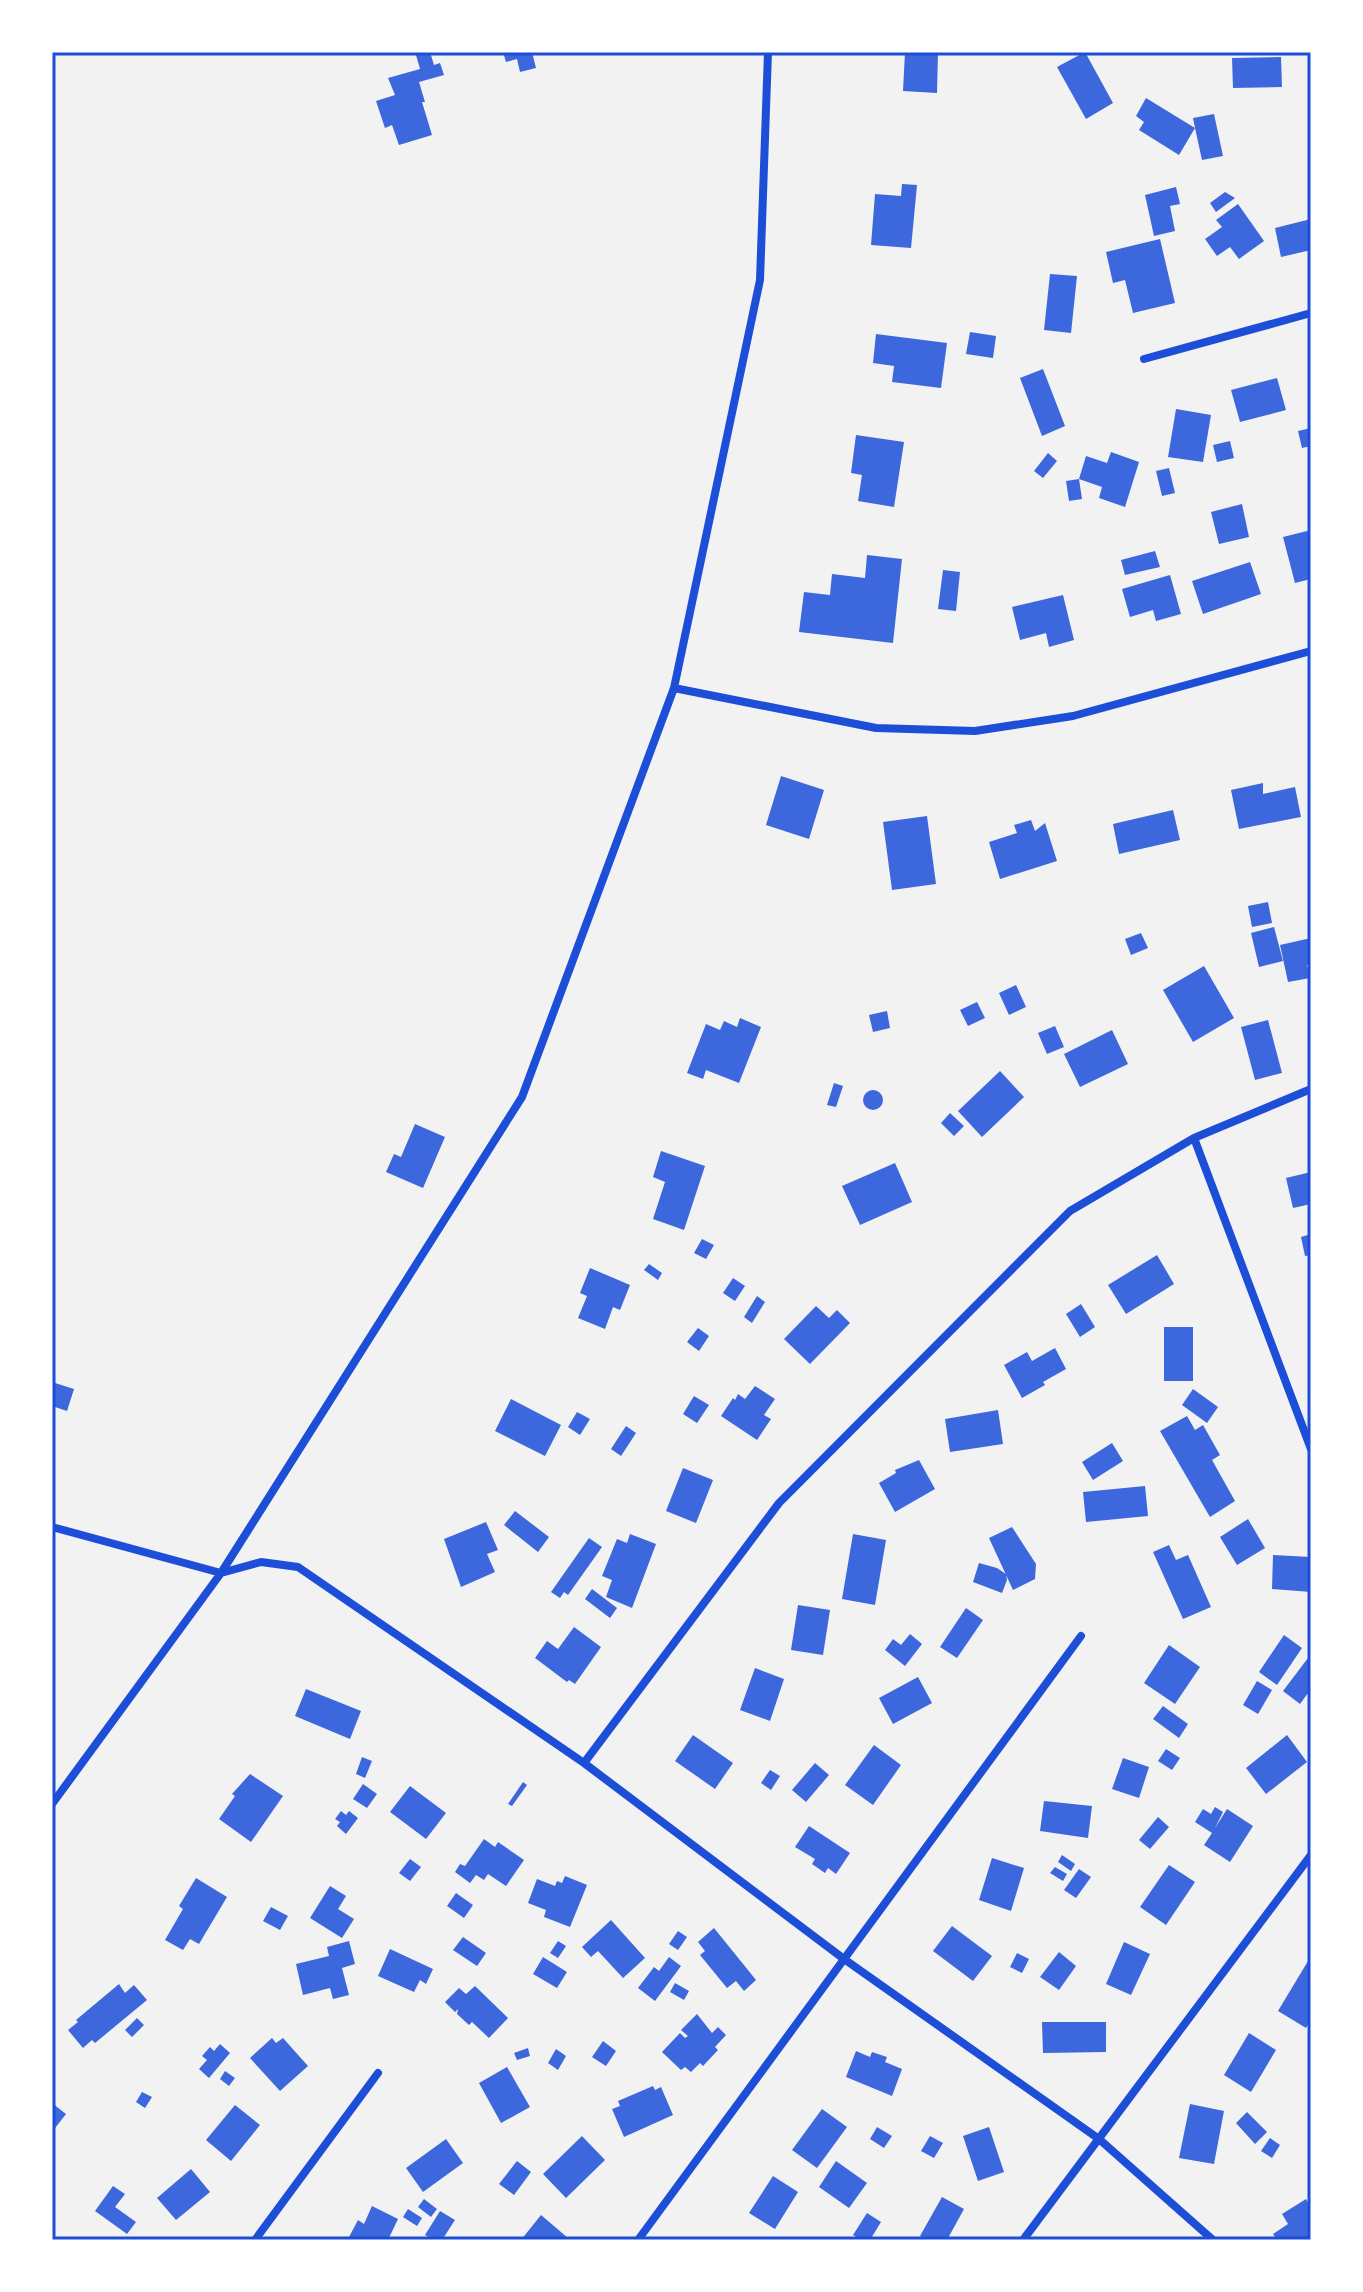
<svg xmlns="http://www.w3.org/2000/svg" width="1363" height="2292" font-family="Rubik,sans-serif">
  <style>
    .building { fill: #3d67dc }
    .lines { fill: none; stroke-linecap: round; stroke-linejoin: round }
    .minor { stroke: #1d4ed8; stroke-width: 8 }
    .neatline { fill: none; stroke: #1d4ed8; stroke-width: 3 }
  </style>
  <rect width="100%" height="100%" fill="#f2f2f2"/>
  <!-- building -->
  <path class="building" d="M430 52 434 65 440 63 444 75 419 82 425 102H422L432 135 399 145 392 125 385 128 376 101 395 95 388 78 420 69 416 55Z
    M503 52H532L536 68 520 72 517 59 506 62Z
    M905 52H938L937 93 903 91Z
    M1085 52 1113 103 1086 119 1057 67Z
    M1281 57 1282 87 1233 88 1232 58Z
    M1146 98 1195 128 1193 118 1214 114 1223 156 1202 160 1195 128 1179 155 1139 130 1144 122 1136 116Z
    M902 184 917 185 911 248 871 245 875 194 901 196Z
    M1176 187 1180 204 1170 206 1175 231 1154 236 1145 195Z
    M1225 192 1235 198 1216 212 1210 203Z
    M1238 204 1264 241 1239 259 1230 247 1217 256 1205 239 1222 227 1216 220Z
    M1311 219V250L1281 257 1275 228Z
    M1160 239 1175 303 1133 313 1125 280 1113 283 1106 252Z
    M1050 274 1077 276 1071 333 1044 330Z
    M970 332 996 336 993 358 966 354Z
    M876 334 947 343 941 388 892 382 894 366 873 363Z
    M1043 369 1065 426 1042 436 1020 378Z
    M1277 378 1286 410 1240 422 1231 390Z
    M1176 409 1211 415 1203 462 1168 457Z
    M1311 428V446L1302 448 1298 431Z
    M856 435 904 442 894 507 858 501 862 475 851 473Z
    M1230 441 1234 458 1217 462 1213 445Z
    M1111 452 1139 462 1125 507 1099 498 1102 487 1079 479 1086 456 1107 463Z
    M1048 453 1057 461 1043 478 1034 471Z
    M1169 468 1175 493 1162 496 1156 471Z
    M1079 479 1082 499 1069 501 1066 481Z
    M1242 504 1249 537 1219 544 1211 512Z
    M1311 530V579L1295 583 1283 537Z
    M1155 551 1160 567 1125 575 1121 560Z
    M867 555 902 559 893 643 799 632 804 592 830 595 832 574 865 578Z
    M1250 562 1261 594 1203 614 1192 581Z
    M943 570 960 572 956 611 938 609Z
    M1170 575 1181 614 1156 621 1153 610 1130 617 1122 589Z
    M1063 595 1074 640 1049 647 1046 633 1020 640 1012 607Z
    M781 776 824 790 809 839 766 825Z
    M1263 783V794L1295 787 1301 817 1239 829 1231 790Z
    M1173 810 1180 840 1119 854 1113 824Z
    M927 816 936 884 892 890 883 822Z
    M1031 820 1035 831 1045 823 1057 861 1000 879 989 842 1017 833 1014 825Z
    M1268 902 1272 923 1252 927 1248 906Z
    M1274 927 1283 961 1259 967 1251 933Z
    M1141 933 1148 948 1131 955 1125 939Z
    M1311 938V965H1307L1310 978 1288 982 1280 945Z
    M1204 966 1234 1018 1193 1042 1163 990Z
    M1016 985 1026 1007 1009 1015 999 993Z
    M977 1002 985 1018 968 1026 960 1010Z
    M887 1011 890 1028 873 1032 869 1015Z
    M740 1018 761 1027 739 1083 706 1070 703 1079 687 1073 706 1024 720 1030 724 1021 737 1027Z
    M1268 1020 1282 1073 1255 1080 1241 1027Z
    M1055 1026 1064 1047 1047 1054 1038 1033Z
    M1112 1030 1128 1064 1080 1087 1064 1054Z
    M1000 1071 1024 1097 982 1137 958 1111Z
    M834 1083 843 1086 836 1107 827 1105Z
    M863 1100a10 10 0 1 1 20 0a10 10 0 1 1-20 0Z
    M950 1113 964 1126 954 1136 941 1123Z
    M415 1124 445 1137 423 1188 386 1172 394 1154 401 1157Z
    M661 1151 705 1166 684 1230 653 1219 665 1182 653 1177Z
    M895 1163 912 1202 860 1225 842 1186Z
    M1311 1172V1204L1293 1208 1286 1178Z
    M1311 1234V1255L1305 1256 1301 1237Z
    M702 1239 714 1245 706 1259 694 1253Z
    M1157 1255 1174 1284 1126 1314 1108 1285Z
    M649 1264 662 1273 658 1280 644 1270Z
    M590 1268 630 1285 620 1310 613 1307 605 1329 578 1318 587 1296 580 1293Z
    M733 1278 745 1286 735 1301 723 1293Z
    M757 1296 765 1302 752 1323 744 1317Z
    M1081 1304 1095 1327 1080 1337 1066 1314Z
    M816 1306 829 1318 837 1310 850 1323 810 1364 784 1339Z
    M1164 1327H1193V1381H1164Z
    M698 1328 709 1336 699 1351 687 1342Z
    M1055 1348 1066 1369 1043 1382 1045 1385 1022 1398 1004 1365 1027 1352 1032 1361Z
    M52 1382 74 1389 67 1411 52 1406Z
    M755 1386 775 1399 764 1415 771 1419 757 1440 721 1416 733 1398 735 1400 738 1394 745 1399Z
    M1193 1389 1218 1407 1207 1423 1182 1405Z
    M694 1396 709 1405 697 1423 683 1414Z
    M511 1399 561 1425 545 1456 495 1431Z
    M998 1410 1003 1444 950 1452 945 1419Z
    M577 1412 590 1419 580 1435 568 1427Z
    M1187 1416 1195 1430 1203 1425 1220 1455 1212 1460 1235 1501 1210 1517 1160 1431Z
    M626 1426 636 1433 621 1456 611 1449Z
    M1112 1443 1123 1461 1093 1480 1082 1462Z
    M919 1460 935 1489 895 1512 879 1483 896 1473 895 1470Z
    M683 1468 713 1480 696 1523 666 1511Z
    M1145 1486 1148 1516 1086 1522 1083 1492Z
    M515 1511 549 1537 538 1552 504 1525Z
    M1248 1519 1265 1548 1237 1565 1220 1537Z
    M486 1522 498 1550 487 1554 495 1572 461 1587 444 1539Z
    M1012 1527 1036 1564 1035 1579 1013 1590 989 1538Z
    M630 1534 656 1544 632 1608 606 1597 612 1580 602 1576 617 1539 627 1543Z
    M853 1534 886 1540 875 1605 842 1599Z
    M589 1538 602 1547 568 1595 564 1592 560 1598 551 1592Z
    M1169 1545 1176 1560 1188 1555 1211 1607 1183 1619 1153 1552Z
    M1273 1555 1311 1557V1592L1272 1589Z
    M979 1563 997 1568 1006 1574 1007 1580 1002 1593 973 1582Z
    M592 1589 617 1608 610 1618 585 1599Z
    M798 1605 830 1610 823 1655 791 1650Z
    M966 1608 983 1620 957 1658 940 1647Z
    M574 1627 601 1647 575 1684 569 1680 567 1682 535 1658 547 1641 558 1649Z
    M910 1634 922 1644 905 1666 885 1650 893 1639 901 1645Z
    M1284 1635 1302 1648 1277 1685 1259 1672Z
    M1169 1645 1200 1667 1175 1704 1144 1683Z
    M1311 1654V1689L1300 1704 1283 1691Z
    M755 1668 784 1679 770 1721 740 1710Z
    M918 1677 932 1703 893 1724 879 1698Z
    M1257 1681 1272 1690 1258 1714 1243 1705Z
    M306 1689 361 1711 350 1739 295 1716Z
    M1163 1706 1188 1724 1179 1738 1153 1719Z
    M693 1735 733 1763 715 1789 675 1761Z
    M1287 1735 1307 1762 1266 1794 1246 1768Z
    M874 1745 901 1765 873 1805 845 1785Z
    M1166 1749 1180 1758 1172 1770 1158 1761Z
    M362 1757 372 1761 365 1778 356 1774Z
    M1123 1758 1149 1767 1139 1798 1112 1789Z
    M815 1763 829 1775 806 1802 792 1790Z
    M770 1770 780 1776 771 1790 761 1783Z
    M250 1774 283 1796 251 1842 219 1819 235 1796 232 1794Z
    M523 1782 527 1785 512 1806 508 1804Z
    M363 1784 377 1794 367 1808 353 1799Z
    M410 1786 446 1813 426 1839 390 1812Z
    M1044 1801 1092 1806 1088 1838 1040 1831Z
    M1215 1807 1223 1812 1215 1828 1227 1809 1253 1826 1230 1862 1204 1845 1212 1833 1195 1822 1203 1809 1211 1814Z
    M341 1811 346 1815 349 1811 358 1818 346 1834 337 1826 340 1822 335 1819Z
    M1158 1817 1169 1827 1150 1849 1139 1840Z
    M809 1826 850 1853 836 1874 828 1868 825 1873 812 1864 815 1859 795 1847Z
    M484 1839 495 1847 498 1842 524 1860 506 1886 488 1874 484 1880 476 1875 470 1883 455 1872 460 1864 465 1866Z
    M1062 1855 1075 1864 1071 1871 1058 1862Z
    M992 1858 1024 1868 1011 1911 979 1900Z
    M410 1859 421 1867 410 1881 399 1873Z
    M1169 1865 1195 1882 1166 1925 1140 1907Z
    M1055 1867 1067 1874 1063 1881 1050 1873Z
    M1079 1869 1091 1877 1076 1898 1064 1890Z
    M565 1876 587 1885 570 1927 544 1917 546 1910 528 1903 537 1879 555 1886 557 1881 562 1883Z
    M196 1878 227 1897 199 1944 190 1939 183 1950 165 1940 183 1909 179 1906Z
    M330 1886 346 1896 338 1909 354 1919 342 1938 310 1918Z
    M456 1893 473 1905 464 1918 447 1906Z
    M271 1907 288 1916 280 1930 263 1921Z
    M611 1920 645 1958 623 1978 598 1951 591 1957 582 1947Z
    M952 1926 992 1956 973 1981 933 1951Z
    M714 1928 756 1980 744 1991 736 1981 727 1988 700 1955 705 1951 698 1942Z
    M678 1931 687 1937 678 1950 669 1944Z
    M463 1937 486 1953 477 1966 453 1950Z
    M349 1941 355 1964 342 1968 349 1995 333 1999 330 1988 303 1995 296 1964 329 1956 327 1947Z
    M558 1941 566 1946 558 1958 550 1953Z
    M1124 1942 1150 1954 1131 1995 1106 1984Z
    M390 1949 433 1969 426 1984 420 1980 414 1992 378 1976Z
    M1059 1952 1076 1966 1059 1990 1040 1977Z
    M1017 1953 1029 1959 1022 1973 1010 1967Z
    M543 1957 567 1972 557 1988 533 1974Z
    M669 1957 681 1966 655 2001 638 1988 654 1967 659 1971Z
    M1308 1961 1311 1963V2020L1306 2028 1278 2011Z
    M675 1983 689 1991 684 2000 670 1992Z
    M119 1984 125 1993 134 1985 147 2000 95 2043 92 2040 83 2048 68 2030 78 2022 76 2020Z
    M475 1986 508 2018 489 2038 472 2022 469 2025 457 2014 458 2009 455 2012 445 2002 459 1988 466 1994Z
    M697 2014 712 2033 718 2027 726 2035 715 2047 718 2050 703 2066 700 2063 691 2072 685 2067 681 2070 662 2052 680 2033 685 2038 688 2036 681 2030Z
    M137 2018 144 2025 132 2037 125 2030Z
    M1042 2022H1106V2052L1043 2053Z
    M1249 2033 1276 2050 1251 2092 1224 2075Z
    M272 2038 276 2043 283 2038 308 2066 280 2091 250 2058Z
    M603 2041 616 2051 606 2066 592 2057Z
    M220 2044 230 2053 209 2078 199 2069 207 2060 202 2056 210 2047 214 2051Z
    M528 2048 530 2056 517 2060 514 2053Z
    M556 2049 566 2056 558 2070 548 2063Z
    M856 2051 870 2057 872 2052 887 2057 885 2062 902 2069 892 2096 846 2077Z
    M507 2067 530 2107 501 2123 479 2083Z
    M225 2071 235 2078 229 2086 220 2079Z
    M653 2086 655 2090 661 2087 673 2115 624 2137 612 2109 620 2106 618 2101Z
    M142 2092 152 2097 145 2108 136 2102Z
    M52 2103 66 2114 52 2132Z
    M1190 2104 1224 2111 1214 2164 1179 2158Z
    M235 2105 260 2125 231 2161 206 2140Z
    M822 2109 847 2127 817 2168 792 2150Z
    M1247 2112 1267 2132 1255 2144 1236 2123Z
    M877 2127 892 2136 884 2148 870 2139Z
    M989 2127 1004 2172 978 2181 963 2136Z
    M582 2136 605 2160 566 2198 543 2174Z
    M930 2136 943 2143 934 2158 921 2151Z
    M1270 2138 1280 2145 1272 2158 1261 2151Z
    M446 2139 463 2163 423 2192 406 2168Z
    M517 2161 531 2172 514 2195 499 2184Z
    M836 2161 867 2183 849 2208 819 2187Z
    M191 2169 210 2192 176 2220 157 2198Z
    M773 2176 798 2192 775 2229 749 2213Z
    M113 2186 125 2194 115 2207 136 2222 127 2234 95 2211Z
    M942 2197 964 2209 947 2240H927L920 2236Z
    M424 2199 437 2209 431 2217 418 2207Z
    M1306 2199 1311 2208V2240H1277L1273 2234 1288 2224 1282 2214Z
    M372 2206 398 2219 388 2240H355L349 2237 358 2220 364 2224Z
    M408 2209 422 2218 417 2226 403 2217Z
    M440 2211 455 2220 442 2240H433L425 2235Z
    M867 2213 881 2222 870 2240H861L853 2235Z
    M541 2215 568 2238 566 2240H521Z"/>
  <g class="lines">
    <!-- minor -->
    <path class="minor" d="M1144 359 1311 313
      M674 688 876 728 975 731 1073 716 1311 651
      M1194 1138 1311 1449
      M52 1527 221 1573 261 1562 298 1567 584 1763 844 1959 1099 2139 1213 2240
      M584 1763 779 1503 1070 1211 1194 1138 1311 1089
      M52 1804 221 1573 522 1097 674 688 760 280 768 52
      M255 2240 378 2073
      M638 2240 1081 1636
      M1023 2240 1311 1855"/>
  </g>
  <!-- border -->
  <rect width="1363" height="2292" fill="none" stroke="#ffffff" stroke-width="108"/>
  <rect x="54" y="54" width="1255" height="2184" class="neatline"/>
</svg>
